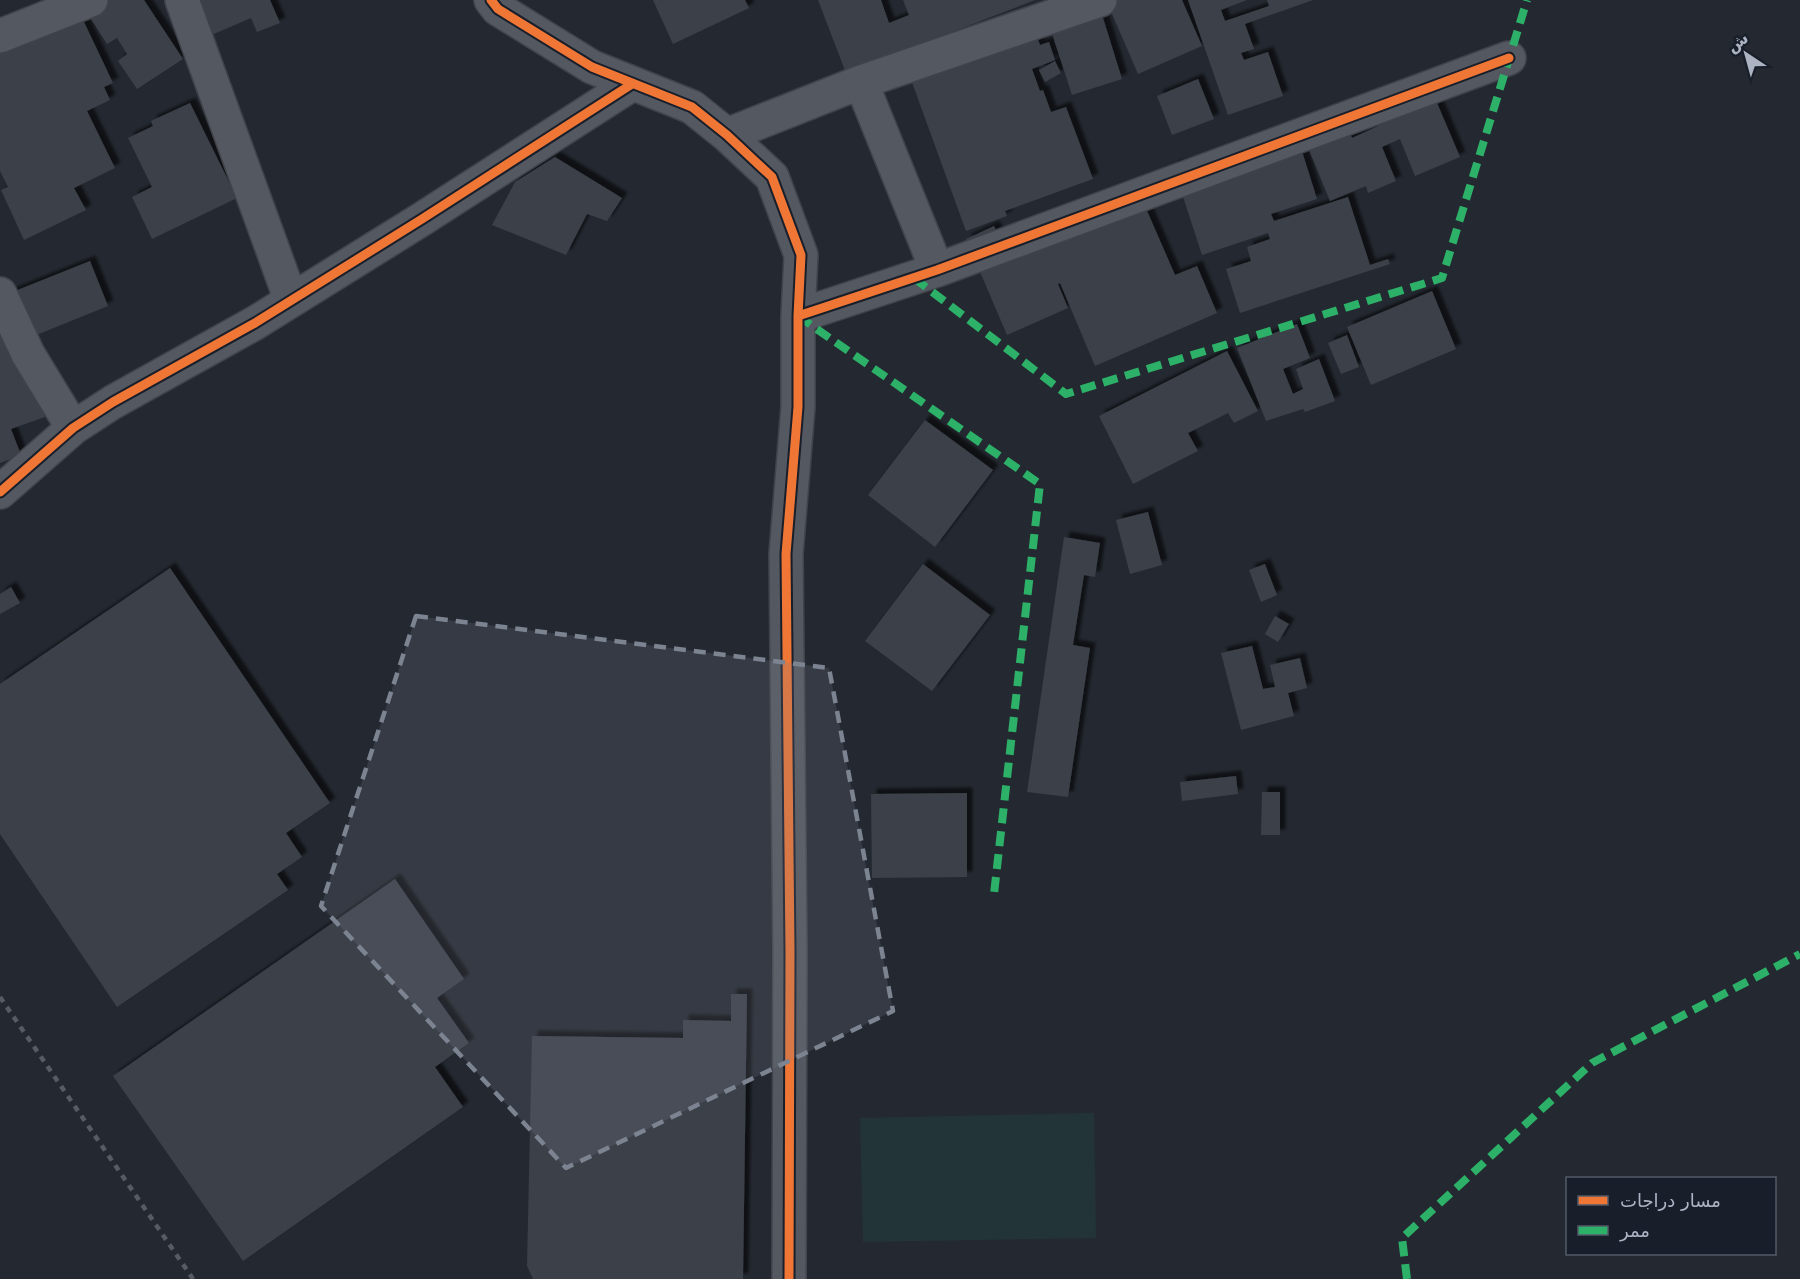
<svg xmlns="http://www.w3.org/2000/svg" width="1800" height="1279" font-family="'DejaVu Sans',Vazirmatn,sans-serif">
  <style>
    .green { fill: #223438 }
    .building { fill: #3b4048; filter: url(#shadow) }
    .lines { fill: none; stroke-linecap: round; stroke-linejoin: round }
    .minor-casing { stroke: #40434a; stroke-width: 36 }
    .minor { stroke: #545860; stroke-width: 33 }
    .rail { stroke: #575b63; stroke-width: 4.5; stroke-dasharray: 6 6; stroke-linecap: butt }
    .quiet { stroke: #2db169; stroke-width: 8; stroke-dasharray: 15 8; stroke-linecap: butt }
    .cycleway-casing { stroke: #181f2b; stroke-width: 13 }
    .cycleway { stroke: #f07635; stroke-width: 9 }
    .marked { fill: #7c8391; fill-opacity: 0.2; stroke: #7c8391; stroke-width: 4.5; stroke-dasharray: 12 8; stroke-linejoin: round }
  </style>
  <defs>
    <filter id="shadow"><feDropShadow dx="5.5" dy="-5.5" stdDeviation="1.5" flood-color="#0009"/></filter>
  </defs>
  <rect width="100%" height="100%" fill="#242931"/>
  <!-- green -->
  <path class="green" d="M1094 1113 1096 1238 863 1242 860 1118Z"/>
  <!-- building -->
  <path class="building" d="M90 0H144L183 59 137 89 118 61 127 54 117 38 107 44 82 5Z
    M182 0H270L280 23 257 32 251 18 200 40Z
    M653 0H745L749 8 673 44Z
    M818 0H881L889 23 909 15 903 0H1035L846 73Z
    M1106 0H1182L1202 46 1138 74Z
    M1188 0H1247L1221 10 1225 21 1269 6 1267 0H1313L1245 24 1254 49 1241 53 1244 60 1268 52 1283 96 1228 115Z
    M75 3 113 83 104 87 110 100 87 111 115 168 74 188 86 210 24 240 1 190 8 187 0 171V39Z
    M1099 5 1122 79 1072 95 1048 21Z
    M1030 17 1040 45 1049 42 1055 60 1032 69 1040 91 1043 90 1051 112 1066 107 1093 179 1005 211 1007 216 966 231 905 63Z
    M1055 61 1061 73 1045 82 1039 70Z
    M1198 79 1214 119 1172 135 1157 96Z
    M1432 91 1460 157 1415 176 1400 139 1382 147 1396 181 1368 193 1366 186 1330 201 1305 140 1346 123 1352 138 1378 126 1374 116Z
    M190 103 237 198 152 239 132 197 152 187 128 138 153 126 151 121Z
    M1301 148 1317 199 1271 214 1274 221 1348 197 1370 265 1388 259 1390 264 1240 313 1226 269 1251 261 1247 247 1270 239 1268 233 1202 255 1173 166Z
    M555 157 622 198 607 221 587 214 566 255 492 225 515 182Z
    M1141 197 1175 275 1197 266 1217 313 1095 366 1060 283 1058 284 1068 308 1007 335 966 239 994 226 998 235Z
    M90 261 108 306 29 338 10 293Z
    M1432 291 1456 349 1371 385 1347 327Z
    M3 308 45 417 11 429 21 455 0 463V309Z
    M1297 324 1310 358 1283 369 1293 394 1303 389 1296 369 1319 359 1335 401 1305 412 1303 409 1266 421 1237 348Z
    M1347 335 1359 367 1341 374 1328 343Z
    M1227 351 1258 411 1234 423 1228 413 1188 433 1198 451 1133 484 1099 416Z
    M925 420 993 470 935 547 868 495Z
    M1148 512 1162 565 1130 574 1116 520Z
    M1064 537 1100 543 1095 577 1084 575 1073 645 1090 648 1068 797 1027 792Z
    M923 564 990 615 932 691 865 641Z
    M1265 564 1277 595 1261 602 1249 570Z
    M170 568 330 803 286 833 302 857 277 874 288 890 117 1007 0 834V684Z
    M11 587 20 603 0 614V594Z
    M1275 616 1289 624 1278 642 1265 634Z
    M1252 646 1263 689 1275 687 1270 665 1300 658 1307 688 1288 693 1294 716 1241 730 1221 653Z
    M1236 776 1238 794 1182 801 1180 782Z
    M1262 792H1280V835H1261Z
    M967 793V877L872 878 871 794Z
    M395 879 464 979 437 998 469 1043 435 1067 463 1107 243 1261 113 1076Z
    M731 994H747L743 1279H533L527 1266 532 1036 683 1038V1020L731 1021Z"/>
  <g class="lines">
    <!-- minor casing -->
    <g class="minor-casing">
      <path id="minor" d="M182 0 291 300
        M491 0 498 9 592 67 692 107 727 135 772 177 801 255 798 316V407L786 554 790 952 789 1279
        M0 36 91 0
        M861 82 937 270
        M727 135 861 82 1100 0
        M0 294 28 354 73 428
        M798 316 937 270 1509 58
        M0 492 73 428 113 402 255 323 422 219 632 84"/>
    </g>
    <!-- minor -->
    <use href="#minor" class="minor"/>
    <!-- rail -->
    <path class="rail" d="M0 997 193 1279"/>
    <!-- quiet -->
    <path class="quiet" d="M914 278 1066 394 1442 278 1527 0
      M798 316 1040 484 994 894
      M1407 1279 1402 1238 1592 1063 1800 954"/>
    <!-- cycleway casing -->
    <g class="cycleway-casing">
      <path id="cycleway" d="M491 0 498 9 592 67 692 107 727 135 772 177 801 255 798 316V407L786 554 790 952 789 1279
        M798 316 937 270 1509 58
        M0 492 73 428 113 402 255 323 422 219 632 84"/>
    </g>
    <!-- cycleway -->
    <use href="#cycleway" class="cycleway"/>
  </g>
  <!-- marked area -->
  <path class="marked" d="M416 616 829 668 893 1011 566 1168 321 906Z"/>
  <!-- legend -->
  <rect x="1566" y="1177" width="210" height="78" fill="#181f2b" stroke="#535b68" stroke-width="1.5"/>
  <rect x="1578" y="1196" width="30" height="9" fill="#f07635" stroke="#535b68" stroke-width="1.5"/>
  <text x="1620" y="1207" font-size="18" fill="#acb4c4">مسار دراجات</text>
  <rect x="1578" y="1226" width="30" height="9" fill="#2db169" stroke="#535b68" stroke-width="1.5"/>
  <text x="1620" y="1237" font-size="18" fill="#acb4c4">ممر</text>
  <!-- north arrow -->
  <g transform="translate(1746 54) rotate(324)" stroke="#181f2b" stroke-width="4.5" paint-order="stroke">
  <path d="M0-4.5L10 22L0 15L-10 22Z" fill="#acb4c4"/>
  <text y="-9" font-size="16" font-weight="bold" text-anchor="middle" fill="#acb4c4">ش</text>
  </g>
</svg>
